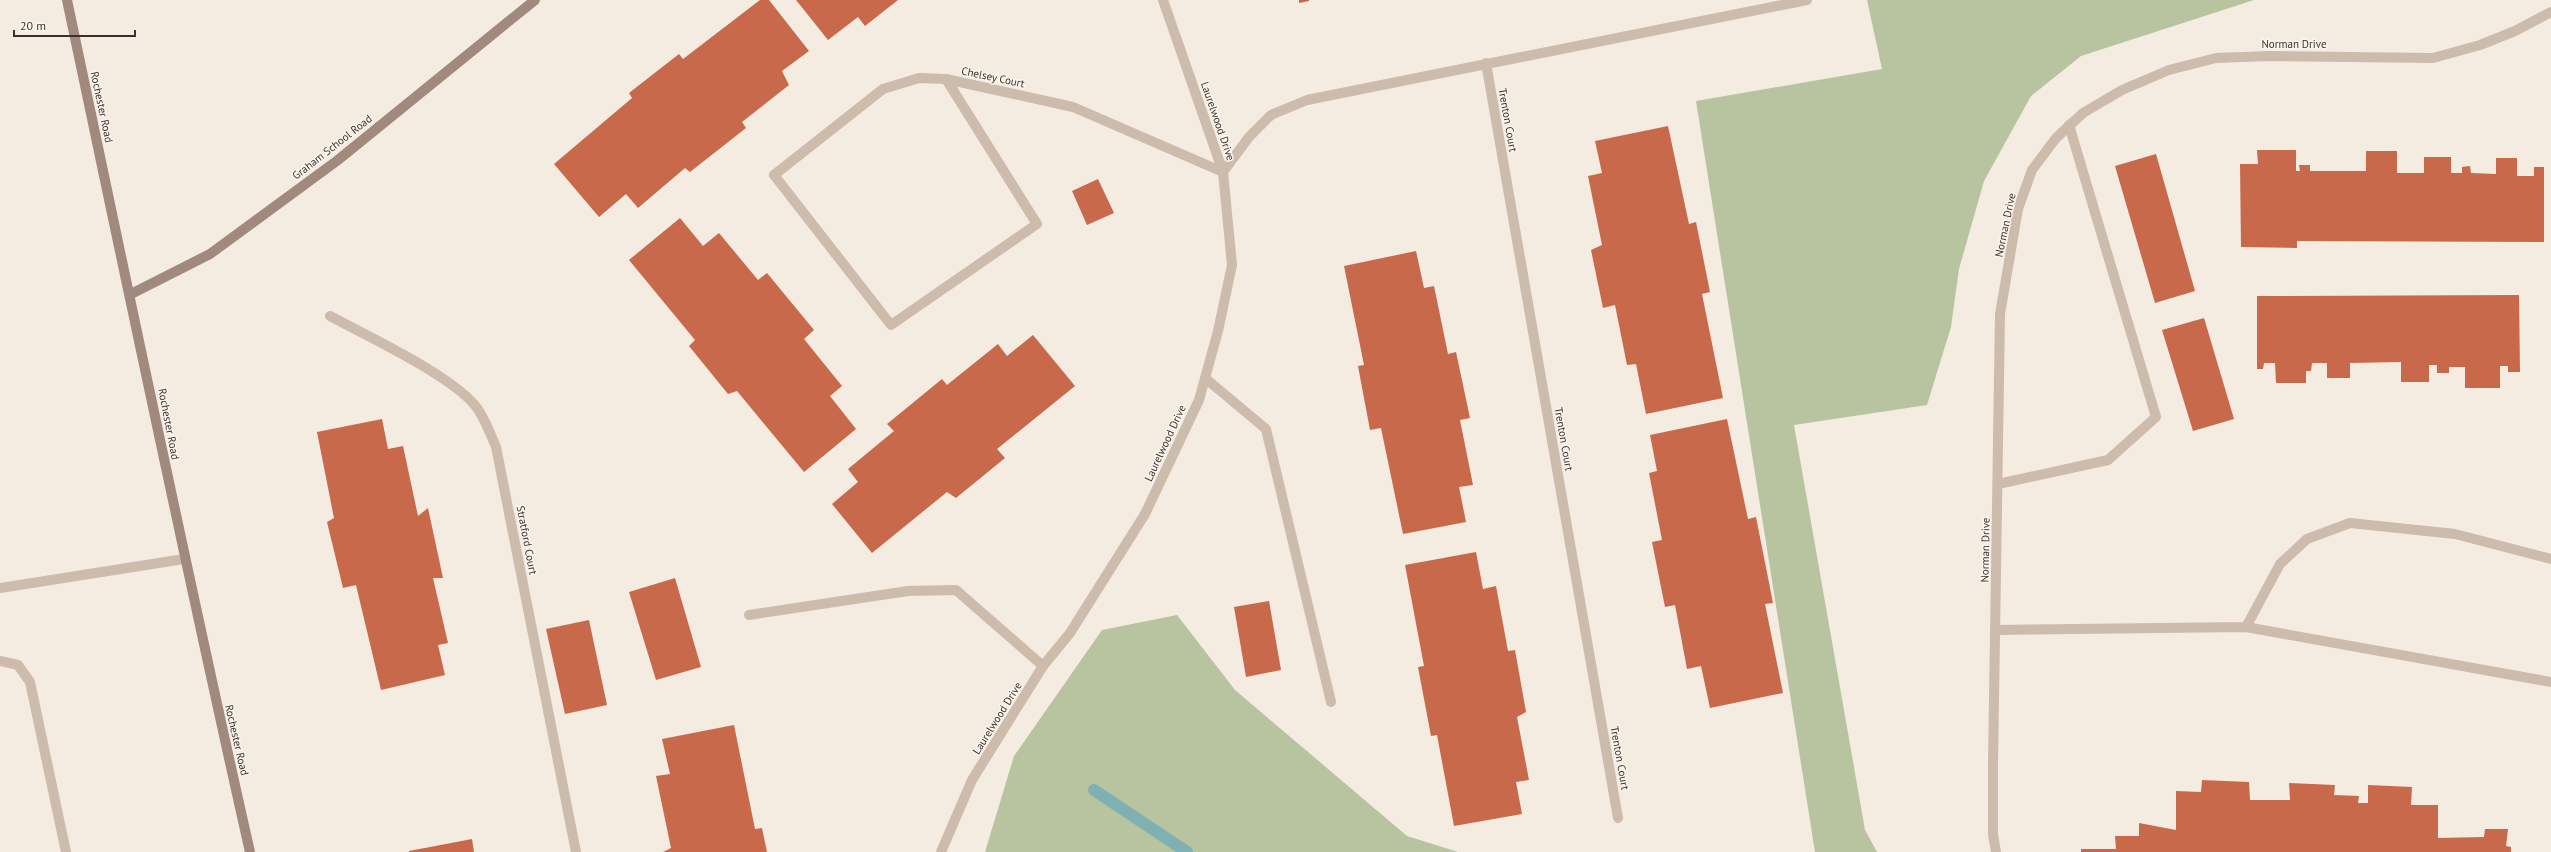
<svg xmlns="http://www.w3.org/2000/svg" width="2551" height="852" font-family="'PT Sans',sans-serif">
  <style>
    .green { fill: #b8c4a0 }
    .lines { fill: none; stroke-linecap: round; stroke-linejoin: round }
    .stream { stroke: #7fb0b2; stroke-width: 12 }
    .building { fill: #c8694b }
    .lane { stroke: #cdbbac; stroke-width: 10 }
    .street { stroke: #cdbbac; stroke-width: 10 }
    .secondary { stroke: #a18a7d; stroke-width: 10 }
    .labels { text-anchor: middle; stroke-width: 3; stroke-linejoin: round; paint-order: stroke }
    .street-label { font-size: 11px; fill: #3b302b; stroke: #fbf5ee }
  </style>
  <rect width="100%" height="100%" fill="#f4ebe1"/>
  <!-- green -->
  <path class="green" d="M1867 0H2254L2081 56 2031 96 1984 181 1959 269 1951 327 1927 405 1794 425 1865 830 1877 852H1815L1696 101 1882 69Z
    M1177 615 1235 690 1407 836 1458 852H985L1014 756 1102 630Z"/>
  <g class="lines">
    <!-- stream -->
    <path class="stream" d="M1094 790 1187 852"/>
  </g>
  <!-- building -->
  <path class="building" d="M760 0H769L809 51 782 71 789 85 742 122 746 128 690 172 685 168 638 208 626 194 599 217 554 164 632 98 629 93 679 54 683 59Z
    M796 0H898L865 26 858 17 828 40Z
    M1299 0H1309V1L1299 3Z
    M1668 126 1689 224 1696 222 1710 292 1702 294 1723 398 1646 414 1636 364 1627 365 1615 305 1603 308 1591 250 1602 245 1588 176 1602 173 1595 141Z
    M2257 150H2296V171H2300L2299 165H2310V171H2366V151H2397V173H2424V157H2451V173H2462V167L2470 166 2471 173 2496 174V158H2517V176H2534V167H2544V242L2297 241V248L2241 247 2240 164H2258Z
    M2156 154 2195 291 2155 303 2115 166Z
    M1098 179 1114 213 1087 225 1072 191Z
    M680 218 703 246 719 233 758 280 767 273 814 330 804 339 842 386 830 396 856 429 804 472 737 391 728 394 689 346 695 340 629 260Z
    M1416 251 1424 288 1434 286 1448 354 1456 352 1470 418 1460 420 1473 485 1459 487 1466 522 1403 534 1381 428 1370 430 1358 366 1364 365 1344 266Z
    M2519 295 2520 372H2508V366H2500V388H2465V367H2449V373H2437V365H2429V382H2401V362L2350 363V378H2327V363H2312L2311 371H2306V383H2276L2275 363H2264L2263 369H2257V296Z
    M2204 318 2234 419 2193 431 2162 330Z
    M1033 335 1075 386 997 449 1005 458 956 498 947 492 872 553 832 504 858 482 848 469 894 431 887 424 942 379 947 385 998 344 1007 356Z
    M382 419 388 449 403 446 418 516 428 508 443 578H433L448 643 438 645 445 675 381 690 356 585 343 588 327 522 334 518 317 432Z
    M1727 419 1748 519 1756 517 1773 603 1765 604 1783 693 1710 708 1701 666 1687 669 1675 605 1665 607 1652 542 1662 540 1649 473 1657 471 1650 435Z
    M1476 552 1483 589 1496 586 1508 651 1515 650 1526 712 1517 717 1529 780 1516 782 1522 814 1454 826 1437 735 1431 736 1418 667 1424 666 1405 565Z
    M675 578 701 667 656 680 629 592Z
    M1269 601 1281 670 1246 677 1234 607Z
    M589 620 607 705 565 714 546 629Z
    M734 725 755 829 762 828 767 852H663L671 848 656 776 670 774 662 739Z
    M2202 780 2249 782 2250 800H2290L2289 783 2335 785 2334 795 2359 796 2358 803H2368V785L2412 787 2411 805H2438V838L2484 837 2485 829H2508L2506 846 2511 847V852H2081V849H2116L2115 836H2139V823L2176 830V791L2201 792Z
    M472 839 474 852H409V851Z"/>
  <g class="lines">
    <!-- lane -->
    <path class="lane" d="M774 175 891 325 1037 224 946 79
      M1205 378 1266 429 1331 702
      M1998 484 2108 460 2156 417 2069 125
      M0 588 184 559
      M749 615 908 591 956 590 1043 666
      M2246 627 2280 564 2307 539 2350 523 2455 534 2551 559
      M1995 630 2246 627 2551 682
      M0 661 18 665 30 682 66 852"/>
    <!-- street -->
    <path class="street" d="M1486 63 1618 818
      M774 175 883 89 919 78 946 79 1073 107 1223 172 1249 137 1271 115 1307 100 1807 0
      M330 316C365 335 460 379 479 411 486 422 491 435 496 447L576 852
      M941 852 972 780 1043 666 1070 633 1145 514 1199 400 1218 331 1232 265 1223 172 1163 0
      M1996 852 1993 835V764L2000 314 2018 209 2032 170 2056 138 2083 113 2122 90 2169 70 2216 58 2270 56 2433 58 2480 45 2515 31 2551 12"/>
    <!-- secondary -->
    <path class="secondary" d="M67 0C127 284 186 569 250 852
      M131 294 210 254 338 160 535 0"/>
  </g>
  <g class="labels">
    <!-- street labels -->
    <g class="street-label">
      <text x="2294" y="48">Norman Drive</text>
      <text transform="translate(993 77) rotate(12)" y="4">Chelsey Court</text>
      <text transform="translate(102 107) rotate(78)" y="4">Rochester Road</text>
      <text transform="translate(1508 120) rotate(80)" y="4">Trenton Court</text>
      <text transform="translate(1218 121) rotate(71)" y="4">Laurelwood Drive</text>
      <text transform="translate(332 147) rotate(-38)" y="4">Graham School Road</text>
      <text transform="translate(2005 225) rotate(-78)" y="4">Norman Drive</text>
      <text transform="translate(169 424) rotate(79)" y="4">Rochester Road</text>
      <text transform="translate(1564 439) rotate(80)" y="4">Trenton Court</text>
      <text transform="translate(1165 443) rotate(-65)" y="4">Laurelwood Drive</text>
      <text transform="translate(527 540) rotate(79)" y="4">Stratford Court</text>
      <text transform="translate(1985 550) rotate(-89)" y="4">Norman Drive</text>
      <text transform="translate(997 718) rotate(-58)" y="4">Laurelwood Drive</text>
      <text transform="translate(237 740) rotate(77)" y="4">Rochester Road</text>
      <text transform="translate(1620 758) rotate(80)" y="4">Trenton Court</text>
    </g>
  </g>
  <!-- scale -->
  <path d="M14 30v6h121v-6" fill="none" stroke="#3b302b" stroke-width="2"/>
  <text x="20" y="30" font-size="12" fill="#3b302b" stroke="#fbf5ee" stroke-width="3" paint-order="stroke">20 m</text>
</svg>
